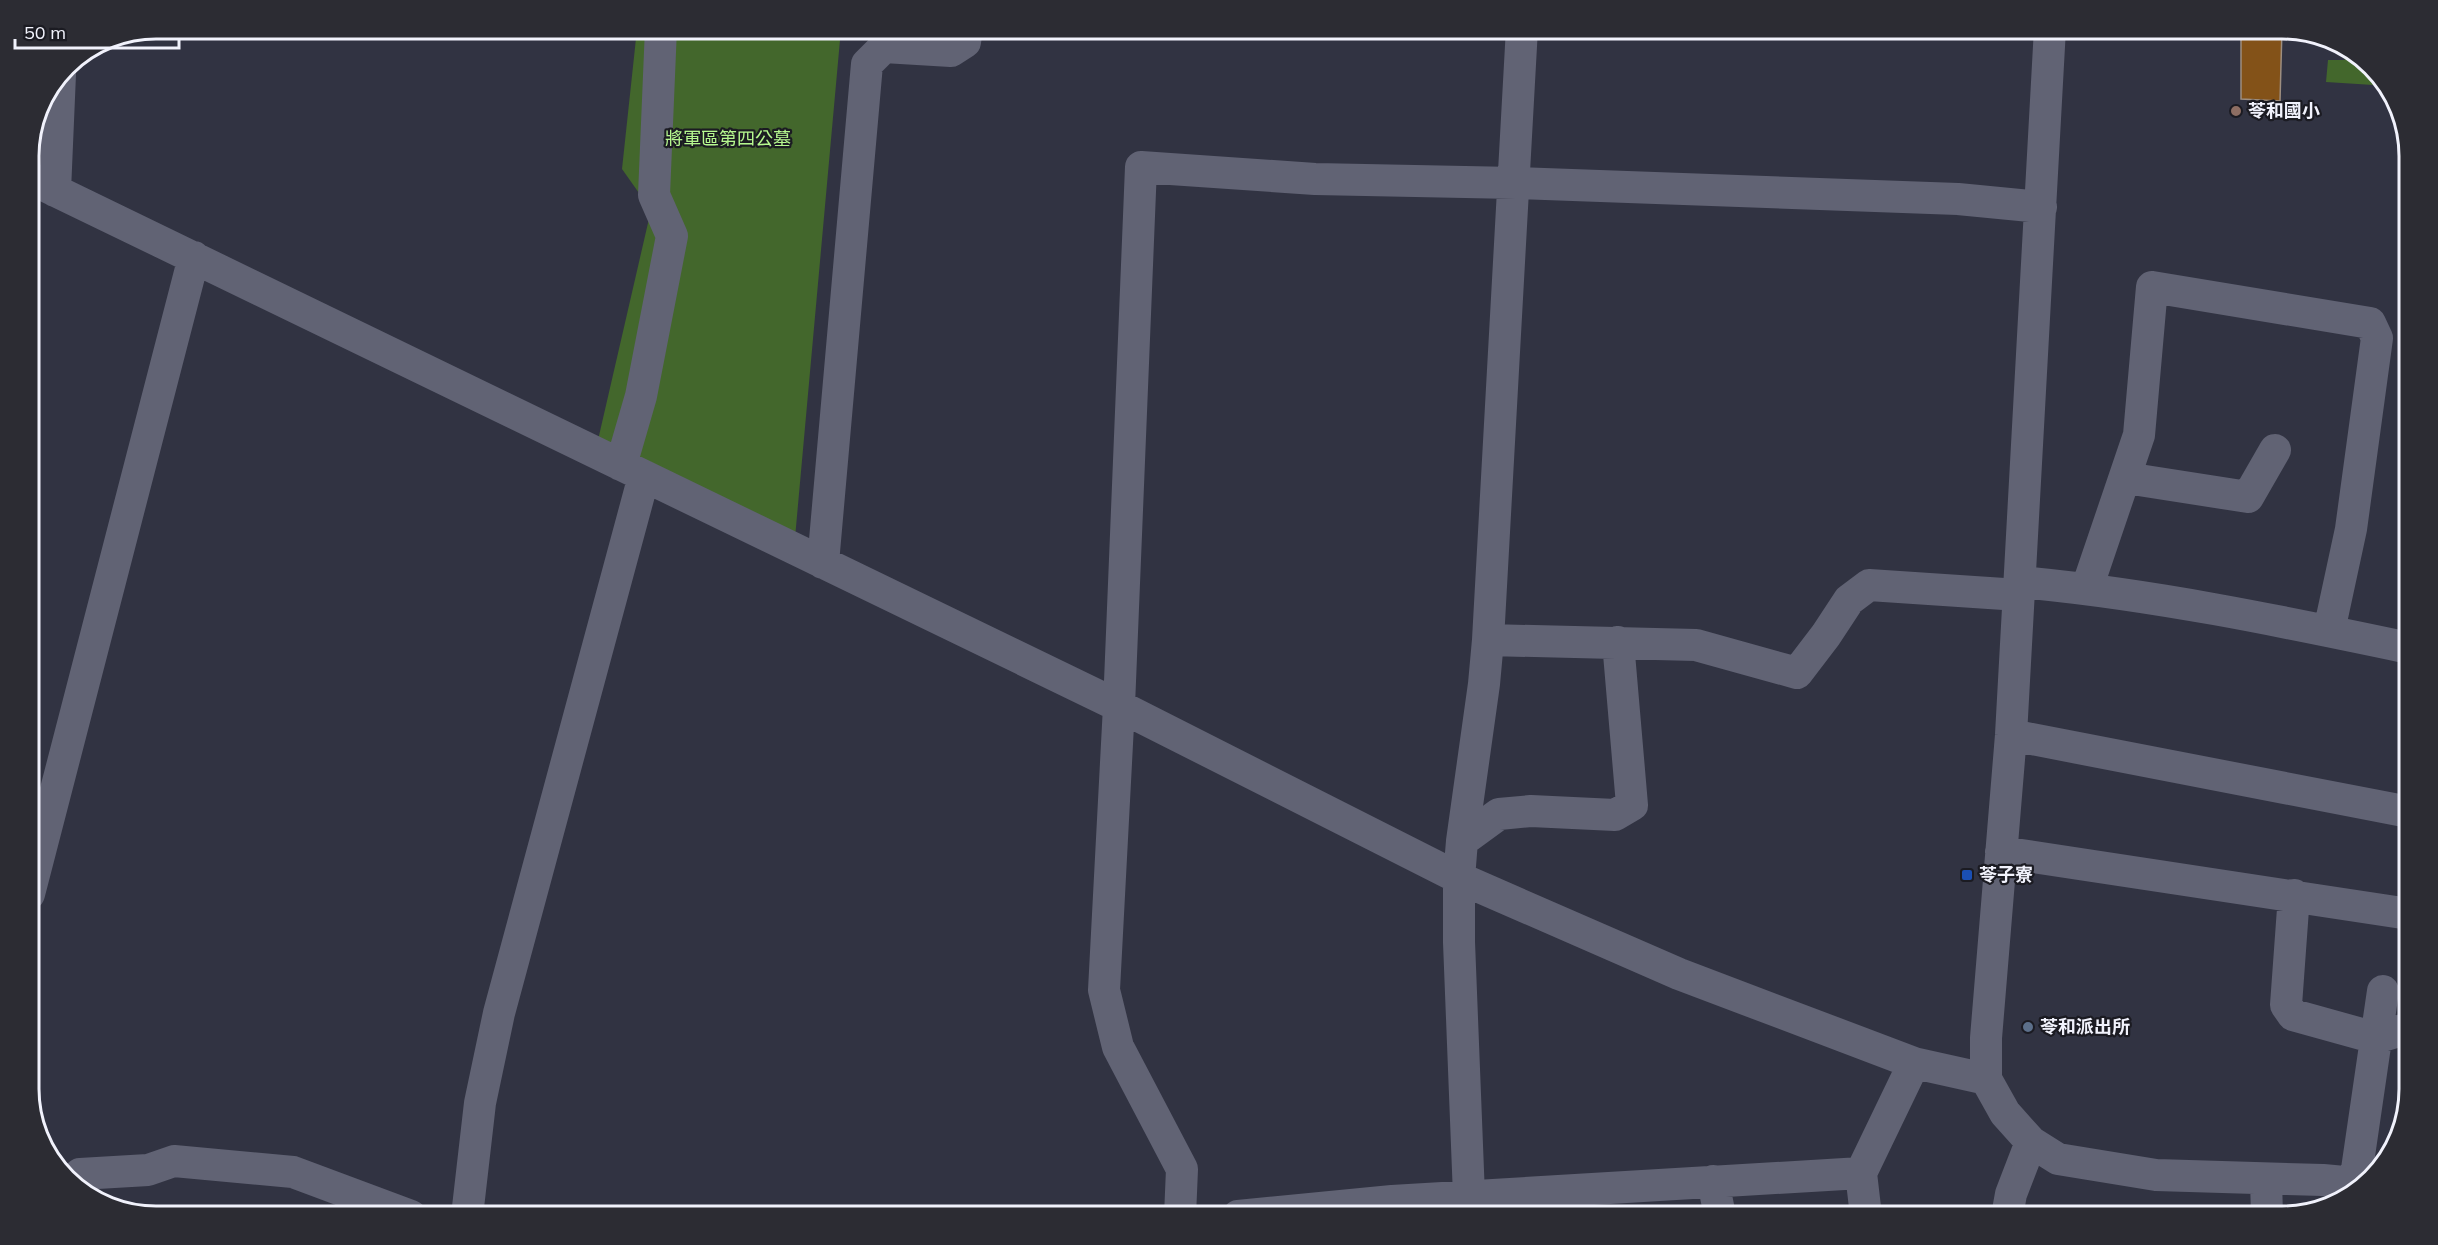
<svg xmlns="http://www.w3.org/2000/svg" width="2438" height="1245" font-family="Mulish,'Noto Sans TC',sans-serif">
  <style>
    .green { fill: #43672c }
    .building { fill: #835218; stroke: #9d8e80; stroke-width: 1.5 }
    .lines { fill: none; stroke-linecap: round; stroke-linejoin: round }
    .minor { stroke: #616374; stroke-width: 32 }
    .education-dot { fill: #8d6e63; stroke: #1b1b22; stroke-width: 2 }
    .transit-dot { fill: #1a4fb4; stroke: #1b1b22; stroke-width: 2 }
    .service-dot { fill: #5c6f8a; stroke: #1b1b22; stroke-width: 2 }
    .labels { text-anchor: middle; stroke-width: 4.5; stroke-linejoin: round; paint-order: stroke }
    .poi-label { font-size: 18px; font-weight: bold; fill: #f1f2fc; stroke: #1b1b22; text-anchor: start }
    .park-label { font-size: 18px; fill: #b6f88f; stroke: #1b1b22 }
    .rim { fill: none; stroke: #f1f2fc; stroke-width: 3 }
  </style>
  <rect width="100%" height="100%" fill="#313342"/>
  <!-- green -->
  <path class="green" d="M637 29H852L840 40 795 538 598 440 651 210 622 169Z
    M2331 40 2339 42 2389 86 2326 82 2328 60H2345Z"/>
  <!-- building -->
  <path class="building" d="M2241 28H2282L2280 101 2241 99Z"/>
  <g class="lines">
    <!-- minor -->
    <path class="minor" d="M2050 28 2011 735 1986 1038V1079L2005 1113 2031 1142 2058 1159 2156 1175 2323 1180 2355 1183 2354 1194
      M29 178 1119 706 1459 878 1679 974 1914 1063 1986 1079
      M55 191 60 74
      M621 465 641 396 672 236 654 195 661 28
      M2126 478 2248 497 2275 450
      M823 563 867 64 884 47 951 51 965 42 967 28
      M2020 582C2151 594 2281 621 2409 648
      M2087 588 2139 435 2152 287 2370 323 2377 338 2351 529 2329 631
      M1488 640 1696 645 1797 673 1826 635 1849 600 1869 585 2019 595
      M2011 735 2409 812
      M1462 841 1499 814 1531 811 1615 815 1632 805 1618 642
      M2001 852 2409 914
      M29 894 194 257
      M2294 895 2286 1005 2293 1015 2376 1038 2409 1028
      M1861 1173 1866 1216
      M2266 1179 2267 1216
      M73 1180 80 1174 148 1170 174 1161 293 1172 411 1216
      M1713 1181 1720 1216
      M2355 1183 2383 991
      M1469 1196 1459 942V878L1462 841 1484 684 1488 640 1522 28
      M467 1216 480 1103 499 1013 644 476
      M1180 1216 1182 1169 1118 1047 1104 990 1119 706 1141 167 1315 179 1515 183 1958 199 2041 207
      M1238 1216 1392 1201 1861 1173 1914 1063
      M2007 1216 2011 1194 2031 1142"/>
  </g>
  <!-- markers -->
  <circle class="education-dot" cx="2236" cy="111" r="6"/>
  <rect class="transit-dot" x="1961" y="869" width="12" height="12" rx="3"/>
  <circle class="service-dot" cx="2028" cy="1027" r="6"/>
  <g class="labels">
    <!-- poi labels -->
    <g class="poi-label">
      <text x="2248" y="117">苓和國小</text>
      <text x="1979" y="881">苓子寮</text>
      <text x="2040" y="1033">苓和派出所</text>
    </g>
    <!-- park labels -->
    <g class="park-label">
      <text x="728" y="145">將軍區第四公墓</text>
    </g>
  </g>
  <!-- crop -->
  <path d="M0 0H2438V1245H0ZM156 39H2282A117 117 0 0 1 2399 156V1089A117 117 0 0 1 2282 1206H156A117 117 0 0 1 39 1089V156A117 117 0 0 1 156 39Z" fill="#2c2c33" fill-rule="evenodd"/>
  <path class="rim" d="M156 39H2282A117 117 0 0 1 2399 156V1089A117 117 0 0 1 2282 1206H156A117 117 0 0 1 39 1089V156A117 117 0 0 1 156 39Z"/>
  <!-- scale -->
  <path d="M15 39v9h164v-9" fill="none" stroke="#f1f2fc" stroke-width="3"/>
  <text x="24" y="39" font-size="18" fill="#f1f2fc" stroke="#1b1b22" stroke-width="4.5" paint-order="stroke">50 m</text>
</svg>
